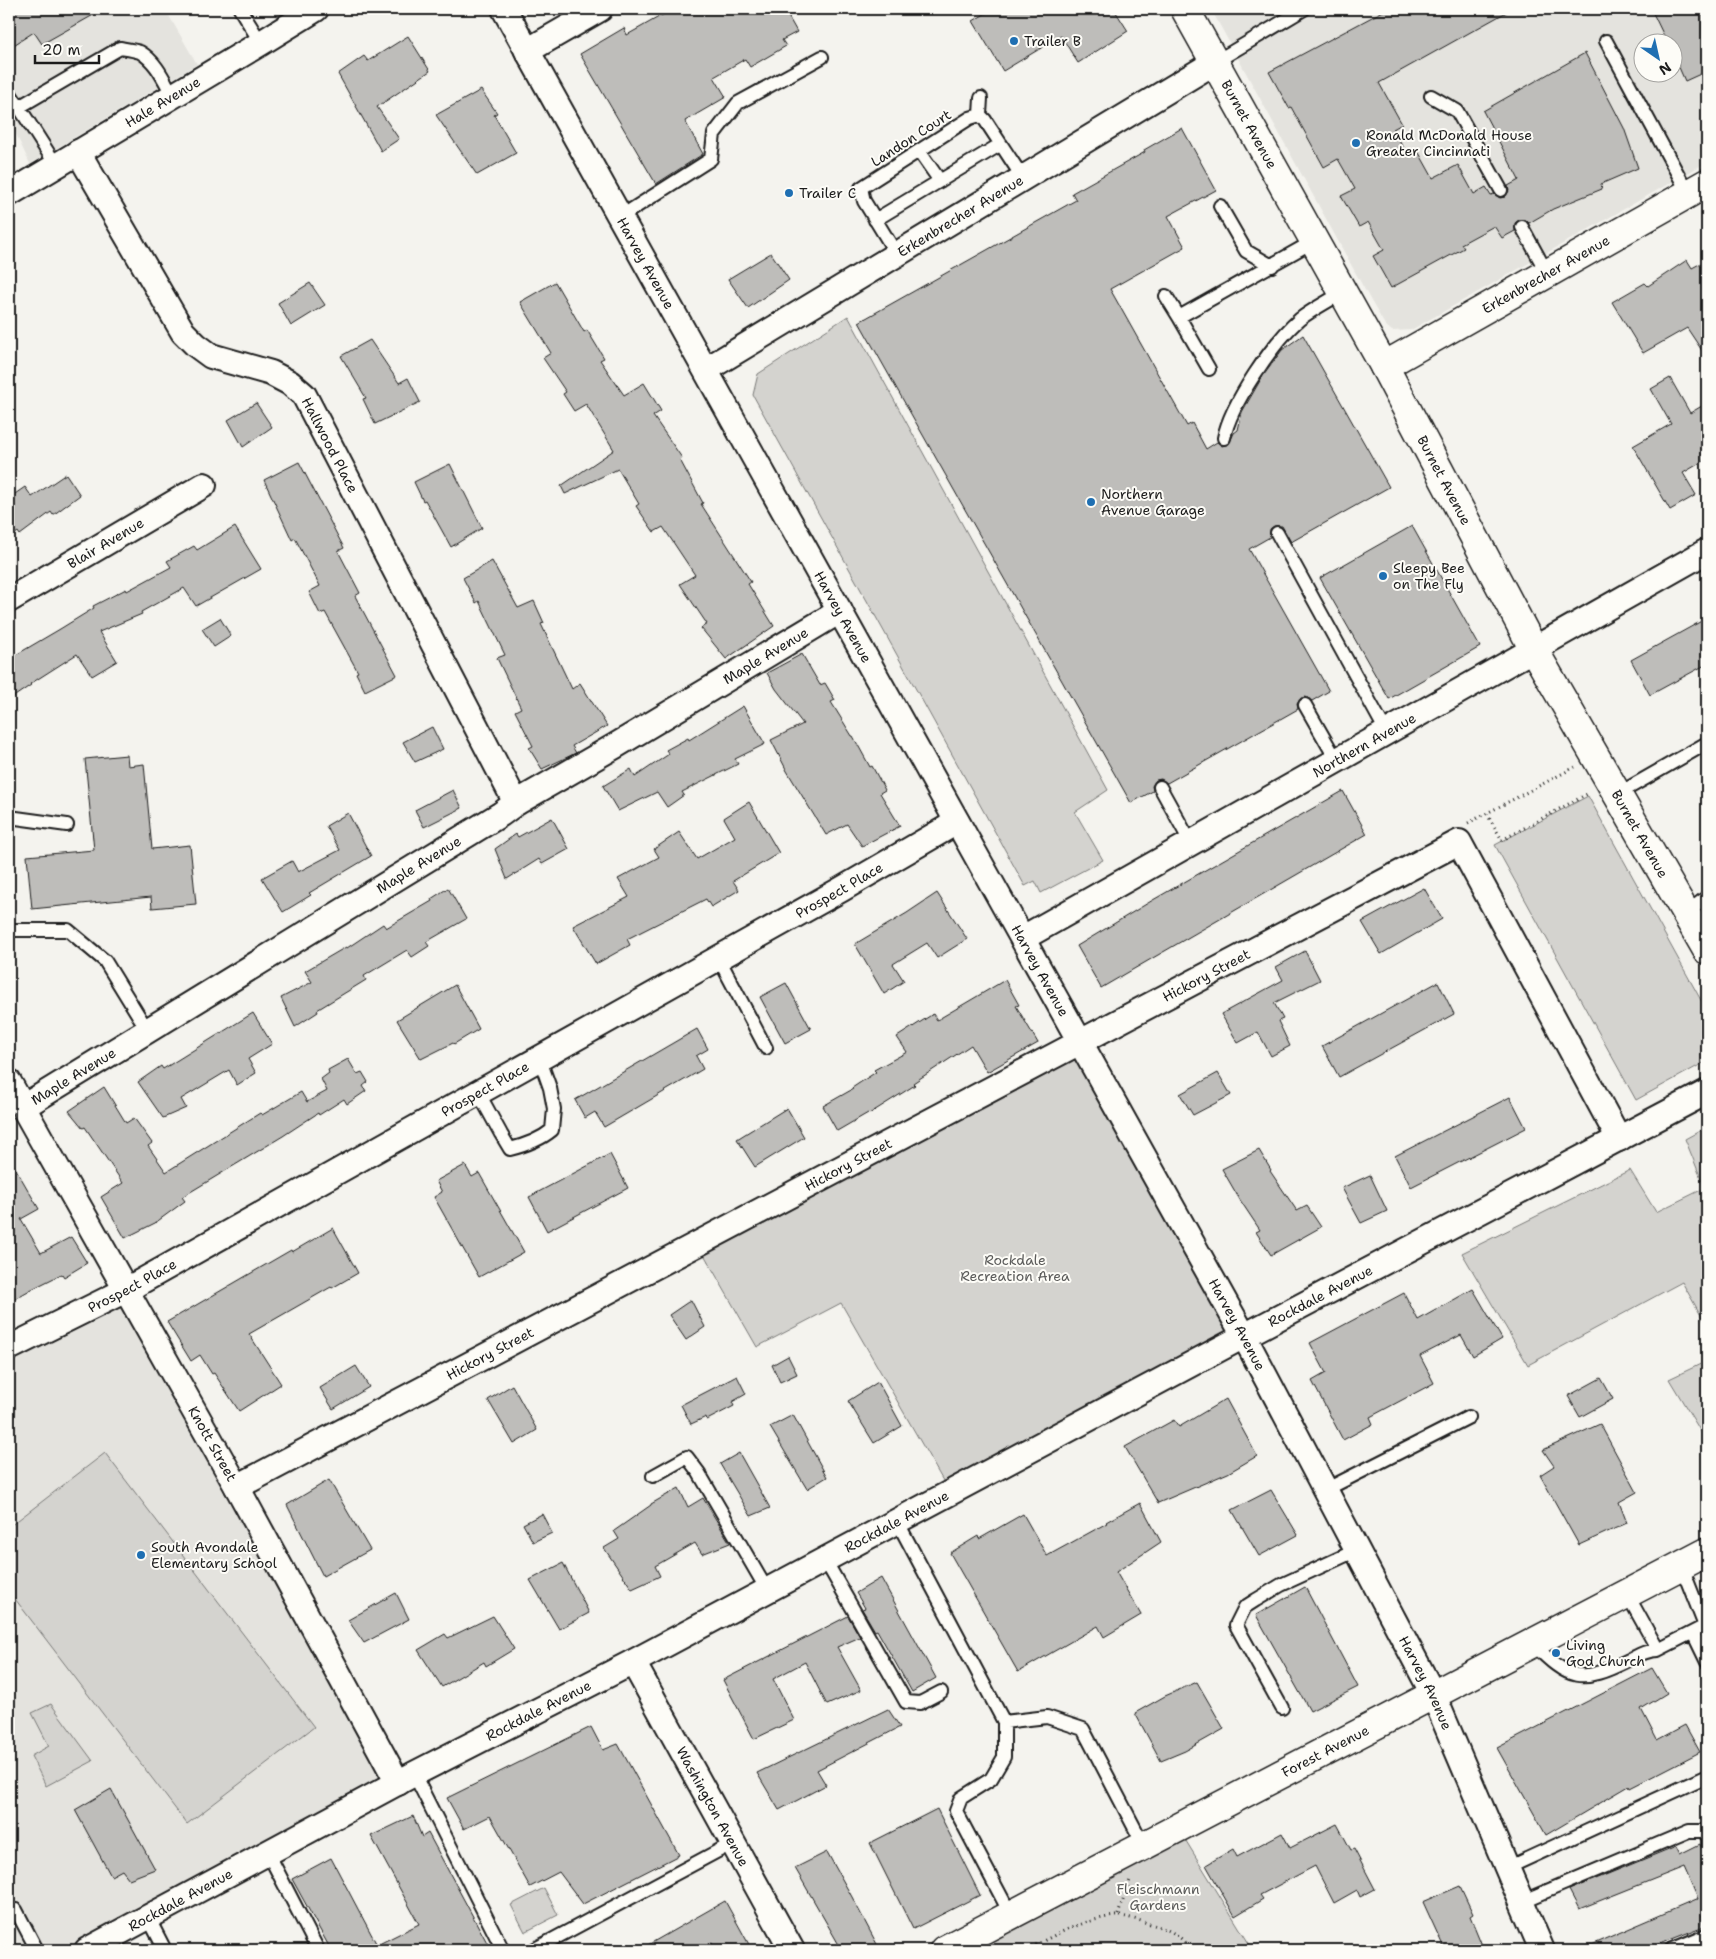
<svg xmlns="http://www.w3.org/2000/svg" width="1716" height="1959" font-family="'Shantell Sans',sans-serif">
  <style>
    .built { fill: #e4e3de; fill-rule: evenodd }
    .green { fill: #d4d3cf; stroke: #787876 }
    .building { fill: #bebdba; stroke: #1c1c1c }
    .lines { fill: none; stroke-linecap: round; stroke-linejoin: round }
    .service-casing { stroke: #1c1c1c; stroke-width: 16 }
    .minor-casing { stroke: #1c1c1c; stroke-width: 28 }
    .tertiary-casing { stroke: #1c1c1c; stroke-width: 31 }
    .path { stroke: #1c1c1c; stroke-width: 3; stroke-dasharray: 1 4; stroke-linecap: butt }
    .service { stroke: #fdfcf7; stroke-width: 12 }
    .minor { stroke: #fdfcf7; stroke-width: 24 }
    .tertiary { stroke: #fdfcf7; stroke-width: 28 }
    .poi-dot { fill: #1f6fb2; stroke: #fdfcf7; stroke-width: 2 }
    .labels { text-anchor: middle; stroke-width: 4; stroke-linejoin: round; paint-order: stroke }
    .poi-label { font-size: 14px; fill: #1c1c1c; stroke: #fdfcf7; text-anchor: start }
    .street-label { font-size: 14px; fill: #1c1c1c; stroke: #fdfcf7 }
    .park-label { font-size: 14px; fill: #5c5c5b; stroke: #fdfcf7 }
  </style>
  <rect width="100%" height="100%" fill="#f4f3ee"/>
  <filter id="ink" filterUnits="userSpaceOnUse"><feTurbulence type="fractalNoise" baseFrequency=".02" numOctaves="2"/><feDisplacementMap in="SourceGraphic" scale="10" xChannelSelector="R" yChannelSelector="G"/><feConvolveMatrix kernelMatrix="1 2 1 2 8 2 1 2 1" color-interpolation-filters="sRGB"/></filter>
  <g filter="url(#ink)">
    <!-- built -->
    <path class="built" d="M9 9H165L197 64 30 164 9 119Z
      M1211 9H1707V162L1411 330 1392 331 1385 325 1371 301ZM1644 42H1674V72H1644Z
      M126 1290 398 1783 87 1950H9V1348Z"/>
    <!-- green -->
    <path class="green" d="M848 316 1108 790 1075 812 1103 860 1041 893 1035 881 1025 886 753 395 758 374Z
      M1588 796 1707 1011V1061L1636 1100 1495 845Z
      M1081 1042 1244 1336 950 1493 841 1303 757 1347 698 1244Z
      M1707 1127V1326L1682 1282 1528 1365 1462 1253 1630 1170 1656 1212 1705 1188 1685 1139Z
      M1707 1361V1442L1669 1379Z
      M105 1453 314 1727 187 1824 9 1591V1527Z
      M51 1704 93 1761 46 1786 31 1756 49 1746 32 1713Z
      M1178 1828 1253 1950H944Z
      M544 1888 558 1915 525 1932 511 1905Z"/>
    <!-- building -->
    <path class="building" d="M9 9H104L42 44 34 32 9 48Z
      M673 9H784L797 32 782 40 786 46 750 67 745 59 714 77 726 97 685 121 703 154 656 184 580 54 624 28 627 35Z
      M993 9H1114L1128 31 1078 63 1061 36 1003 71 973 21Z
      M1387 9H1512L1379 83 1402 124 1393 129 1409 157 1418 151 1433 178 1458 165 1474 194 1486 187 1491 195 1494 194 1500 198 1505 197 1509 191 1508 186 1519 180 1483 111 1585 53 1624 128 1638 168 1601 184 1602 189 1553 209 1529 223 1526 220H1519L1515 223V231L1502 238 1494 226 1461 244 1464 248 1391 288 1373 256 1384 250 1368 222 1359 227 1341 196 1355 189 1338 159 1324 167 1291 107 1289 108 1269 72Z
      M1651 9H1707V71L1685 81 1674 56V42H1667Z
      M408 36 430 71 377 107 399 139 381 151 338 74 364 56 368 61Z
      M481 90 497 113 494 115 516 153 477 175 436 115Z
      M1182 128 1216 190 1168 216 1185 247 1110 289 1187 426 1192 423 1206 449 1217 442 1222 446 1229 444 1234 433 1238 430 1242 412 1261 379 1282 350 1303 335 1389 487 1291 542 1282 526H1274L1270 529V537L1249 549 1329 691 1312 701 1306 697 1301 698 1297 704 1298 709 1167 783 1161 779 1156 780 1152 786 1153 791 1131 803 859 322 1076 200 1072 193 1145 152 1144 150Z
      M771 253 789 280 748 308 728 279Z
      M1687 260 1692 268 1707 260V358L1687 328 1643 353 1612 302 1645 283 1648 286Z
      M555 282 584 332 587 330 604 358 600 360 624 395 644 383 661 411 653 416 682 458 680 460 703 503 701 504 751 582 748 584 774 626 726 659 701 628 707 624 680 584 695 575 663 527 654 532 636 506 639 504 618 469 565 494 561 486 614 450 586 404 574 411 563 394 566 392 543 358 551 353 520 302Z
      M310 283 325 305 291 326 278 303Z
      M370 340 399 383 408 378 420 402 375 424 363 399 366 398 341 356Z
      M1670 378 1690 413 1707 403V459L1683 473 1696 495 1670 510 1633 446 1671 424 1651 389Z
      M256 403 272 427 243 447 228 420Z
      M299 462 344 548 338 551 360 593 355 596 397 675 365 691 356 673 358 672 325 612 320 614 309 592 320 586 295 538 292 540 264 480Z
      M450 464 482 528 451 547 425 500 423 501 414 482Z
      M66 474 80 495 53 515 51 512 20 535 18 532 9 538V498L25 487 32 497Z
      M1412 526 1480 647 1389 699 1320 578Z
      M235 527 261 569 196 606 184 588 141 612 142 614 99 632 117 661 92 676 77 654 30 684 31 685 9 700V659L60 629 94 608 93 606 126 589 127 591 171 567 167 561 194 546 197 550Z
      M492 561 518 608 534 601 544 623 541 624 572 689 580 683 607 726 572 746 576 753 542 769 529 748 533 746 515 711 521 708 497 658 505 655 479 601 476 603 463 578Z
      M220 618 231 636 214 647 202 629Z
      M1707 618V664L1650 695 1631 660Z
      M802 654 820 685 825 683 835 700 831 702 852 736H853L870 767 872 766 885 790 880 793 900 826 862 846 847 824 826 835 787 771 771 740 803 724 776 689 767 673Z
      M743 706 765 744 735 759 738 764 682 792 684 795 667 807 657 792 618 811 603 786 631 769 635 777 669 754 666 750 688 738 689 740Z
      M432 727 443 749 415 762 403 742Z
      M127 755 128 766 144 764 152 849 190 845 196 904 152 908 151 897 32 909 27 856 94 850 85 759Z
      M453 790 462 808 424 827 415 810Z
      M1343 791 1367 834 1101 988 1077 946 1153 900Z
      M749 802 779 853 733 881 739 890 711 907 706 899 627 939 630 945 596 964 573 926 629 897 618 879 659 857 654 849 679 832 697 859 735 837 724 818Z
      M348 813 371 856 309 893 311 895 283 912 262 878 292 861 298 872 340 850 326 826Z
      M552 818 569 849 542 864 539 859 507 879 495 849 516 834 518 837Z
      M448 888 466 919 426 942 429 946 412 957 407 950 364 976 366 980 317 1010 318 1012 295 1027 281 998 312 982 305 971 346 947 347 948 383 924 386 928 432 901 431 899Z
      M1424 888 1442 919 1381 954 1362 922Z
      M937 893 967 939 937 958 927 943 893 964 904 981 884 994 855 944 907 913Z
      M1305 951 1320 980 1274 1003 1283 1019 1278 1021 1290 1046 1271 1056 1258 1032 1238 1043 1221 1014 1283 980 1276 967Z
      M1005 980 1019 1005 1016 1006 1038 1043 987 1072 971 1045 913 1083 915 1085 869 1114 868 1113 837 1131 823 1106 853 1089 852 1088 876 1072 874 1070 907 1052 897 1037 933 1014 937 1020Z
      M1438 982 1454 1014 1339 1077 1322 1046Z
      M786 983 811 1029 785 1043 760 997Z
      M455 985 479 1029 454 1044 453 1043 421 1059 397 1020Z
      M253 1013 272 1044 248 1059 256 1073 237 1085 229 1070 181 1099 186 1108 163 1118 138 1082 161 1066 163 1069Z
      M697 1029 708 1049 696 1056 703 1069 604 1127 595 1112 585 1118 575 1100Z
      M348 1059 357 1074 362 1072 368 1082 363 1086 366 1091 347 1104 344 1099 319 1115 318 1113 283 1136 182 1197 185 1201 155 1223 125 1238 101 1197 123 1183 85 1127 83 1128 69 1111 104 1087 126 1123 134 1118 152 1143 148 1146 166 1172 260 1113 262 1115 301 1092 307 1102 327 1091 321 1079 329 1073 328 1070Z
      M1218 1073 1231 1095 1193 1115 1180 1094Z
      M1510 1097 1526 1128 1411 1187 1395 1156Z
      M787 1108 804 1137 755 1167 737 1139Z
      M1259 1150 1271 1170 1270 1171 1297 1211 1307 1206 1321 1227 1271 1255 1256 1232 1260 1230 1240 1200 1222 1169Z
      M610 1154 628 1188 547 1231 529 1197Z
      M9 1157 39 1209 21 1219 41 1253 71 1237 87 1263 64 1277 62 1274 30 1290 9 1302Z
      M465 1165 472 1177 479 1173 524 1252 479 1277 434 1197 442 1192 436 1181Z
      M1370 1175 1387 1211 1361 1223 1342 1188Z
      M333 1228 358 1273 332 1288 331 1287 249 1334 281 1384 239 1411 214 1373 212 1374 200 1355 191 1361 167 1322 291 1250 292 1252Z
      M1473 1289 1502 1339 1473 1356 1461 1335 1420 1356 1434 1383 1370 1417 1373 1424 1343 1440 1312 1381 1326 1373 1310 1343 1404 1293 1418 1320Z
      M691 1300 705 1327 686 1340 669 1315Z
      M788 1356 797 1374 780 1382 772 1365Z
      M356 1366 369 1387 333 1409 320 1388Z
      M737 1376 746 1394 732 1402 734 1406 707 1420 706 1417 691 1424 681 1405Z
      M1601 1378 1613 1399 1580 1417 1568 1396Z
      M878 1382 902 1426 874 1443 848 1401Z
      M512 1385 537 1430 514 1444 488 1400Z
      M1226 1399 1257 1456 1228 1473 1158 1503 1125 1447 1174 1420 1179 1427Z
      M793 1415 827 1477 807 1489 770 1427Z
      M1600 1424 1637 1492 1619 1502 1627 1523 1579 1545 1540 1475 1554 1466 1543 1450Z
      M739 1453 770 1508 751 1516 720 1464Z
      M329 1480 370 1550 323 1576 287 1505Z
      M679 1488 688 1507 703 1498 730 1543 702 1554 695 1543 655 1566 660 1576 632 1589 604 1548 619 1539 614 1531 651 1505V1504Z
      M1271 1490 1298 1535 1259 1556 1232 1510Z
      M1140 1503 1161 1542 1116 1572 1141 1615 1104 1637 1098 1626 1018 1672 950 1553 978 1536 979 1539 1023 1514 1047 1556 1107 1523 1106 1522Z
      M542 1514 552 1533 533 1542 523 1524Z
      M563 1563 589 1613 559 1629 530 1580Z
      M881 1578 936 1678 912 1692 877 1630 875 1631 862 1609 865 1608 856 1593Z
      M1305 1587 1358 1687 1310 1711 1256 1615Z
      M396 1593 409 1619 364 1643 348 1620Z
      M493 1616 514 1649 486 1666 484 1662 442 1687 418 1650 445 1634 448 1638Z
      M848 1616 860 1637 837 1647 861 1690 827 1705 805 1662 773 1679 794 1720 754 1739 723 1680Z
      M1652 1668 1667 1693 1641 1709 1657 1740 1685 1725 1700 1752 1630 1788 1629 1786 1546 1835 1497 1748Z
      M1197 1682 1224 1729 1185 1751 1161 1761 1135 1713 1165 1696Z
      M888 1709 900 1727 817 1770 826 1785 779 1810 757 1773Z
      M591 1727 603 1750 618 1744 679 1855 583 1904 559 1872 530 1887 490 1816 464 1829 447 1798Z
      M111 1789 155 1869 129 1879 122 1870 111 1876 75 1810Z
      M937 1809 980 1895 913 1929 870 1843Z
      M413 1816 422 1837 428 1833 491 1950H331L292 1879 331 1858 377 1945 419 1924 371 1836Z
      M1337 1824 1351 1850 1354 1849 1375 1889 1360 1897 1357 1890 1334 1903 1315 1866 1260 1895 1263 1899 1235 1916 1206 1865 1233 1849 1237 1857 1282 1833 1290 1848Z
      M1700 1844 1707 1860V1919L1705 1914 1702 1915 1705 1926 1644 1950H1579L1698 1899 1684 1867 1579 1909 1569 1890 1676 1846 1680 1854Z
      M827 1852 852 1897 880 1950H842L795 1868Z
      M1460 1886 1473 1914 1470 1916 1484 1950H1445L1423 1902Z
      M725 1901 752 1950H717L712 1943 700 1950H639Z"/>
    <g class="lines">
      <!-- service casing -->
      <g class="service-casing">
        <path id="service" d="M240 9 261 43
          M1606 41 1688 193
          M1215 62 1304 9
          M9 92 19 107
          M1431 96 1457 111 1501 190
          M980 115 981 98
          M919 151 940 181
          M56 165 19 107 120 48C126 49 134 50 140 52 156 61 164 80 173 96
          M1220 206 1246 251 1272 266
          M620 217 711 159 714 134 738 103 822 57
          M875 220 1001 144
          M1522 227 1547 273
          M897 255 864 201 861 188 970 118 980 115 985 120 1023 178
          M1166 296 1179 317
          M1209 369 1179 317 1314 241
          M1224 438C1230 405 1274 341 1300 319 1313 309 1329 301 1343 292
          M1277 533 1387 733
          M1305 705 1337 761
          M1160 787 1191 843
          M1618 794 1707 743
          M9 817 67 825
          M1686 913 1707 897
          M9 930H68L105 961 148 1031
          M718 957 766 1048
          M478 1092 501 1134 510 1149C526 1145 540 1140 552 1130L554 1109 550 1088 539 1057
          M653 1476 687 1457 699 1473 767 1590
          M1325 1490 1469 1417
          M897 1521 1004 1722V1757L991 1779 961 1798 956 1811 1011 1915
          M825 1560 906 1702 920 1703 941 1692
          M1627 1594 1658 1650
          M1693 1633 1707 1662
          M1532 1643C1570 1681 1580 1684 1629 1660 1639 1655 1647 1650 1658 1650L1705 1626 1681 1565
          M1282 1708 1236 1625 1245 1607 1256 1600 1281 1585 1357 1550
          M1004 1722 1047 1717 1083 1729 1144 1846
          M414 1774 503 1950
          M268 1853 318 1950
          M1507 1868 1707 1776
          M1521 1902 1689 1831H1702L1707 1835
          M9 1914 16 1910 37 1950
          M148 1917 165 1950
          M535 1949 733 1843
          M1671 1950 1707 1935"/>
      </g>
      <!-- minor casing -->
      <g class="minor-casing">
        <g id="minor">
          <path id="s1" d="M504 9 1244 1336 1433 1694 1542 1950"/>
          <path d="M527 51 600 9"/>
          <path id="s2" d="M78 152 183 332 196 345 211 356 271 373 290 383 304 395 516 803"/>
          <path id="s3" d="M9 194 261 43 316 9"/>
          <path id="s4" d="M707 369 1215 62"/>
          <path id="s5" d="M9 600 204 485"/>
          <path id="s6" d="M1023 938 1707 551"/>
          <path id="s7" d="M9 1082 237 1487 398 1783"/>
          <path id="s8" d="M23 1107 501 814 516 803 615 746 840 611"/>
          <path id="s9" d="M9 1348 126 1290 842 889 957 822"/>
          <path id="s10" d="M237 1487 1459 842 1619 1139"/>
          <path id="s11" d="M633 1662 792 1950"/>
          <path id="s12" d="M87 1950 414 1774 633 1662 1244 1336 1707 1092"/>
        </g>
      </g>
      <!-- tertiary casing -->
      <g class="tertiary-casing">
        <g id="tertiary">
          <path id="s13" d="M1185 9 1384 366 1534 650 1707 950"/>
          <path id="s14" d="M1384 366 1707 183"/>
          <path id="s15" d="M944 1950 1707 1552"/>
        </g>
      </g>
      <!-- path -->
      <path class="path" d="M1487 814 1502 840 1589 793
        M1468 823 1575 767
        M1118 1915 1130 1880
        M1027 1950C1053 1935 1085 1919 1116 1916 1126 1915 1146 1923 1157 1926 1171 1931 1183 1936 1189 1950"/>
      <!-- service -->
      <use href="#service" class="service"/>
      <!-- minor -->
      <use href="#minor" class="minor"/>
      <!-- tertiary -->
      <use href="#tertiary" class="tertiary"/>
    </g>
  </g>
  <!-- markers -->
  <g class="poi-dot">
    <circle cx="1014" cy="41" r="5"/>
    <circle cx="1356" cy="143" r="5"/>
    <circle cx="789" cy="193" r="5"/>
    <circle cx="1091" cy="502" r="5"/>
    <circle cx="1383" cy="576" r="5"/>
    <circle cx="141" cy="1555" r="5"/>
    <circle cx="1556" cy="1653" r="5"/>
  </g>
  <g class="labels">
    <!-- poi labels -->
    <g class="poi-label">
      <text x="1024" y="46">Trailer B</text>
      <text x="1366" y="140">Ronald McDonald House<tspan x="1366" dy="16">Greater Cincinnati</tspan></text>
      <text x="799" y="198">Trailer C</text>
      <text x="1101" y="499">Northern<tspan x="1101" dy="16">Avenue Garage</tspan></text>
      <text x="1393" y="573">Sleepy Bee<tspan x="1393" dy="16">on The Fly</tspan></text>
      <text x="151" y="1552">South Avondale<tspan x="151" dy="16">Elementary School</tspan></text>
      <text x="1566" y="1650">Living<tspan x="1566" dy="16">God Church</tspan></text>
    </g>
    <!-- street labels -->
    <g class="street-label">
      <text dy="5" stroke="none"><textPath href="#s3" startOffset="179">Hale Avenue</textPath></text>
      <text dy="5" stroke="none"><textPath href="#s13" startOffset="132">Burnet Avenue</textPath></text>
      <text transform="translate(911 138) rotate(-33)" y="5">Landon Court</text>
      <text dy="5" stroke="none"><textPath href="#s4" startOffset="296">Erkenbrecher Avenue</textPath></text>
      <text dy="5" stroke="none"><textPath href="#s1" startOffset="291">Harvey Avenue</textPath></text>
      <text dy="5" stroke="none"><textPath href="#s14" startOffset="186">Erkenbrecher Avenue</textPath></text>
      <text dy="5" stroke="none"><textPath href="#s2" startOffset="404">Hallwood Place</textPath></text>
      <text dy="5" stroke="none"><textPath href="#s13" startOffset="538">Burnet Avenue</textPath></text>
      <text dy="5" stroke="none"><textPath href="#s5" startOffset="112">Blair Avenue</textPath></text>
      <text dy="5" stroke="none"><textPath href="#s1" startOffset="696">Harvey Avenue</textPath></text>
      <text dy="5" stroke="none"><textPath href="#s8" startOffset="869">Maple Avenue</textPath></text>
      <text dy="5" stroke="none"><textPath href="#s6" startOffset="392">Northern Avenue</textPath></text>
      <text dy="5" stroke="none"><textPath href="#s13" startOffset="942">Burnet Avenue</textPath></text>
      <text dy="5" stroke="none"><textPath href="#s8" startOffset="464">Maple Avenue</textPath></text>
      <text dy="5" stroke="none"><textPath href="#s9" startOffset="948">Prospect Place</textPath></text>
      <text dy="5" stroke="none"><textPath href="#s1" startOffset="1101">Harvey Avenue</textPath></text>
      <text dy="5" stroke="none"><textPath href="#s10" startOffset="1096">Hickory Street</textPath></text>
      <text dy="5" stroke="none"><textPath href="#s8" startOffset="59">Maple Avenue</textPath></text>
      <text dy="5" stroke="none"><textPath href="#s9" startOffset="542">Prospect Place</textPath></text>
      <text dy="5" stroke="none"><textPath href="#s10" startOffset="691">Hickory Street</textPath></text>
      <text dy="5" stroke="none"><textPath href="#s9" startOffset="138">Prospect Place</textPath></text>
      <text dy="5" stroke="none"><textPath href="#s12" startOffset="1396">Rockdale Avenue</textPath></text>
      <text dy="5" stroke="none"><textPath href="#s1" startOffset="1506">Harvey Avenue</textPath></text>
      <text dy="5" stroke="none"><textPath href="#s10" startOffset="286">Hickory Street</textPath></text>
      <text dy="5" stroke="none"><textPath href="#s7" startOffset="415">Knott Street</textPath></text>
      <text dy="5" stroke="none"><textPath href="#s12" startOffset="916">Rockdale Avenue</textPath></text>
      <text dy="5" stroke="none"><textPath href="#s1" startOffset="1911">Harvey Avenue</textPath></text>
      <text dy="5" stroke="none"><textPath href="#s12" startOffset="511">Rockdale Avenue</textPath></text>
      <text dy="5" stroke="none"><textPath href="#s15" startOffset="430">Forest Avenue</textPath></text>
      <text dy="5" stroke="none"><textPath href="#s11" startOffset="165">Washington Avenue</textPath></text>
      <text dy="5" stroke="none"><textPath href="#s12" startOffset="106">Rockdale Avenue</textPath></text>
    </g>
    <!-- park labels -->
    <g class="park-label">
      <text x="1015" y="1265">Rockdale<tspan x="1015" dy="16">Recreation Area</tspan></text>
      <text x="1158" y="1894">Fleischmann<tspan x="1158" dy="16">Gardens</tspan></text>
    </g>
  </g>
  <!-- margin -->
  <rect width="1716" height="1959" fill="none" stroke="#fdfcf7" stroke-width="30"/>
  <rect x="15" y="15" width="1686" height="1929" fill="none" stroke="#1c1c1c" stroke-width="2" filter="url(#ink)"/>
  <!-- north arrow -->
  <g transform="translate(1658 58) rotate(146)"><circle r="24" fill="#fdfcf7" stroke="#a3a29f"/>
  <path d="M0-4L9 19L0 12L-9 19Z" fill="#1f6fb2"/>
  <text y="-8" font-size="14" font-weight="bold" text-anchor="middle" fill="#1c1c1c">N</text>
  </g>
  <!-- scale -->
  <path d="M35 55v8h64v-8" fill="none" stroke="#1c1c1c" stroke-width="2.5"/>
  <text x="42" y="55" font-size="15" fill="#1c1c1c" stroke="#fdfcf7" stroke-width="4" paint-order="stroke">20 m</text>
</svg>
